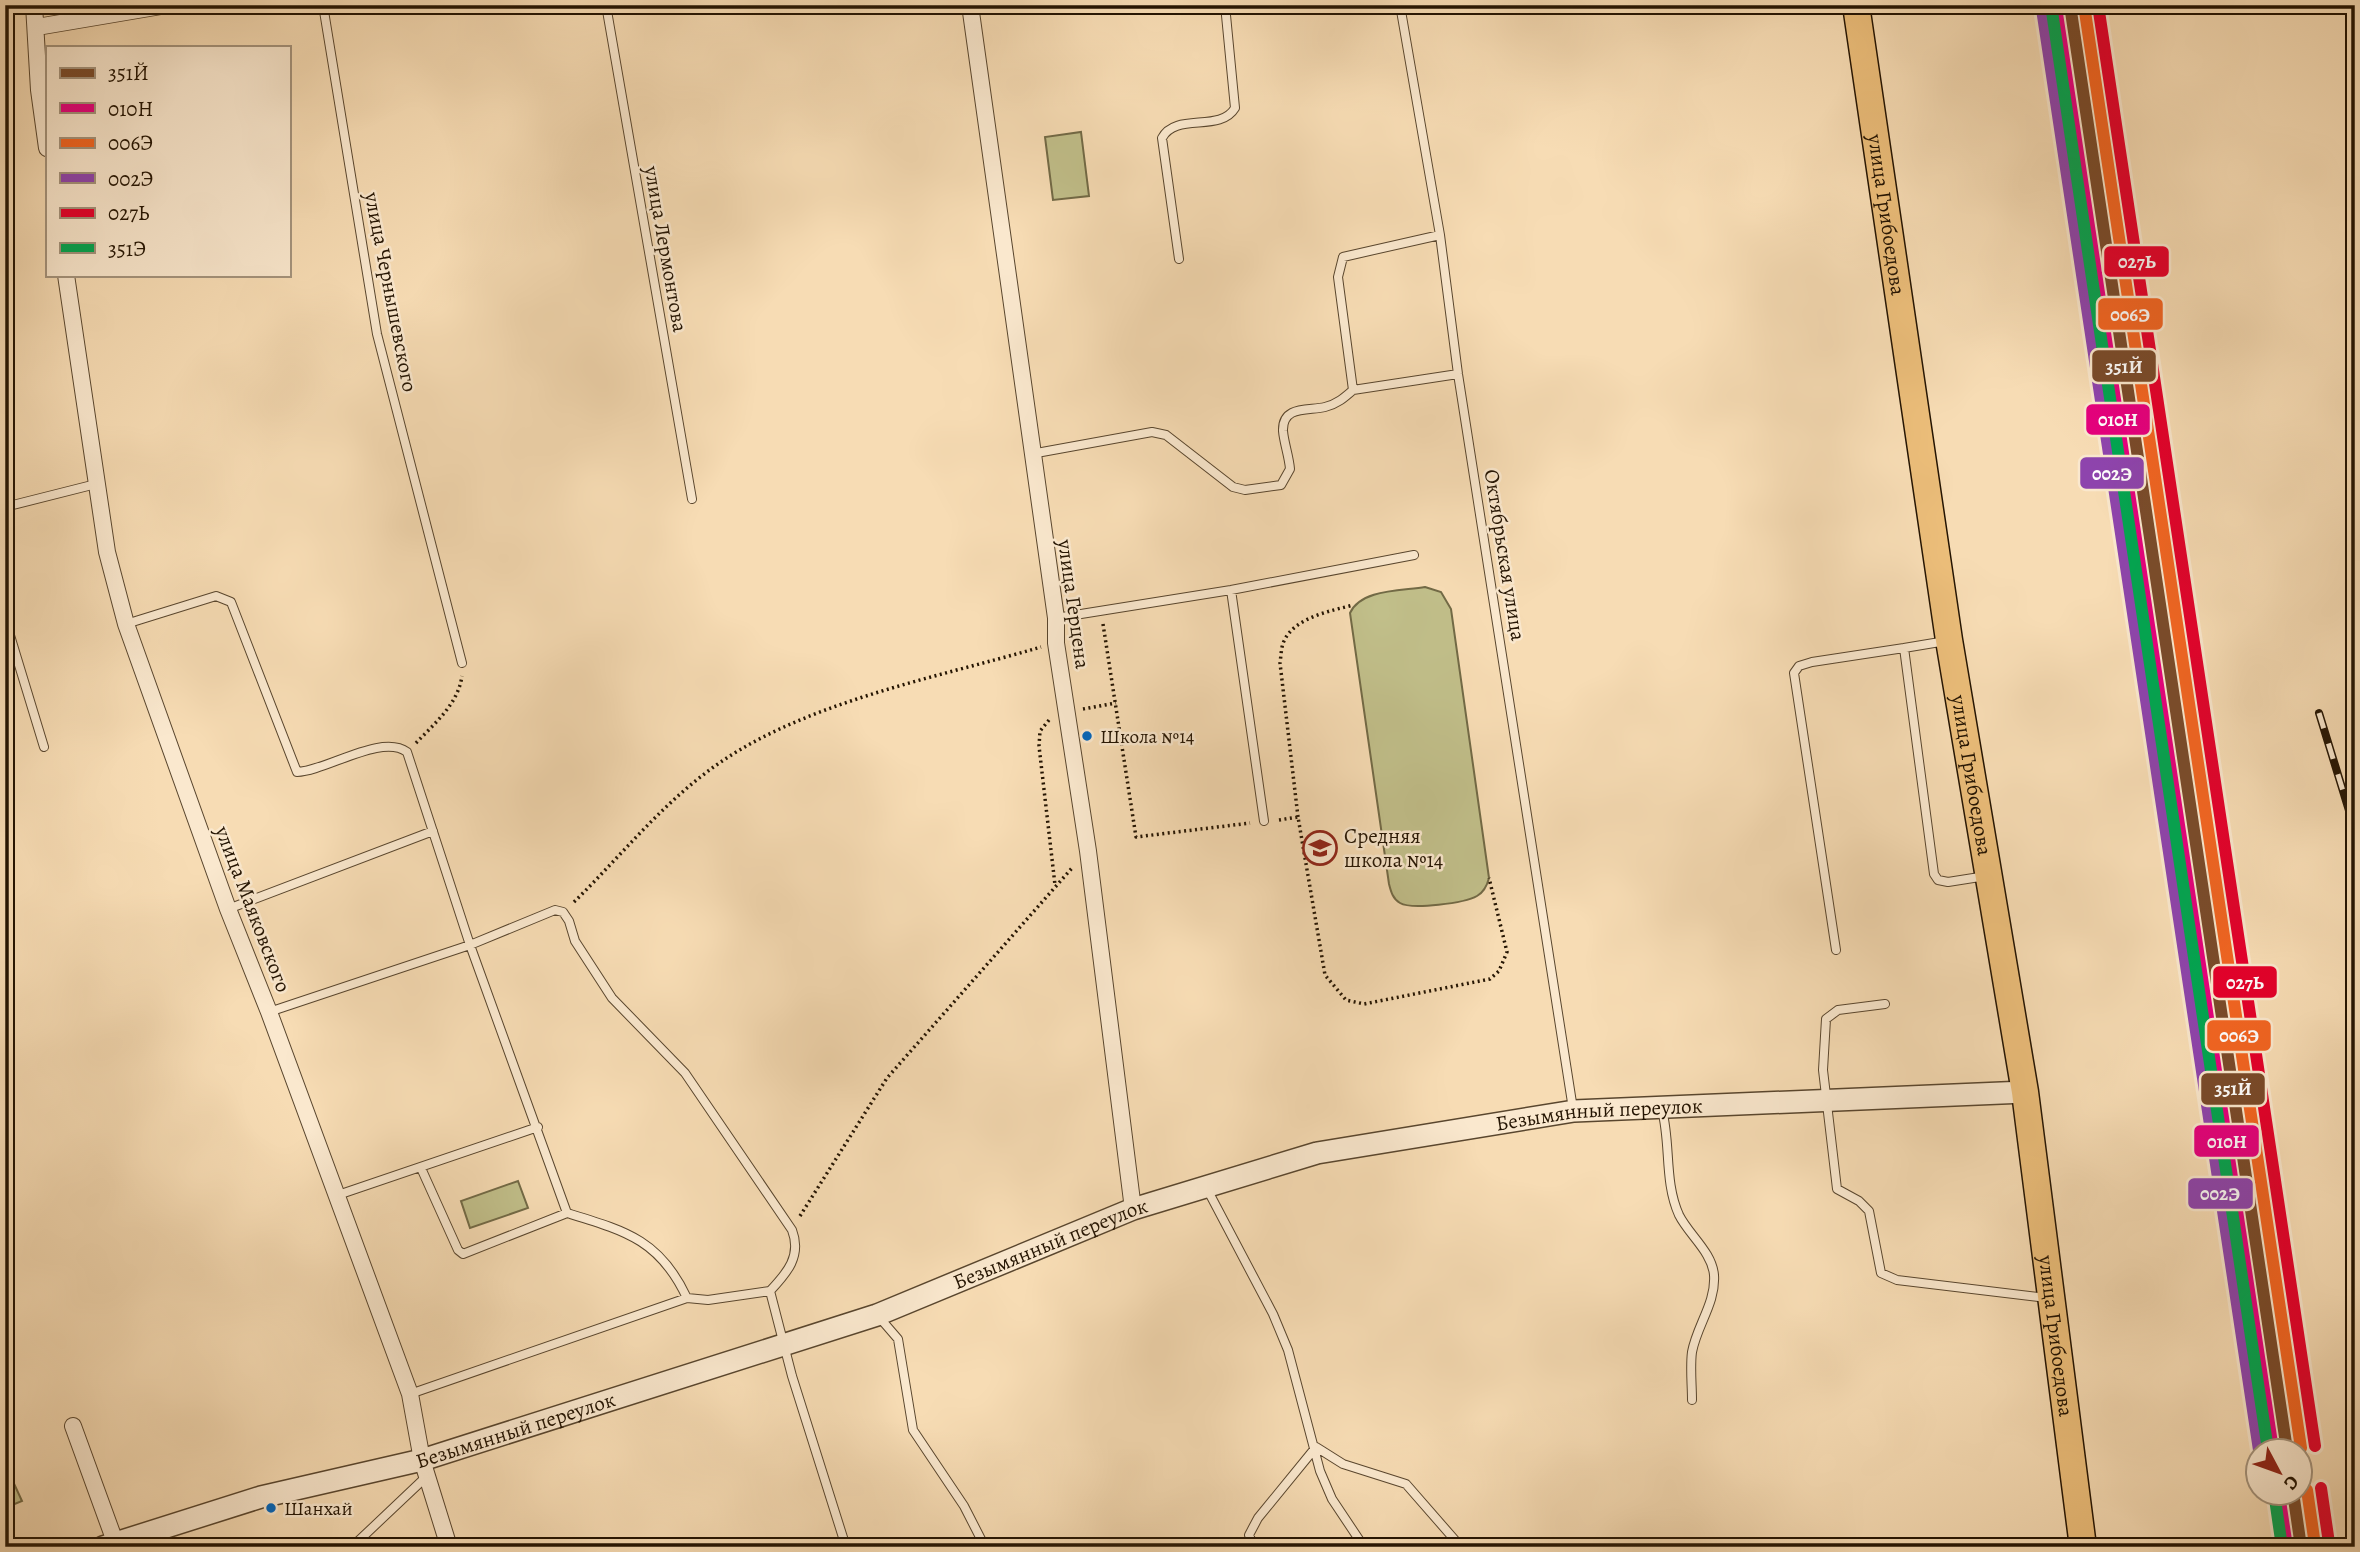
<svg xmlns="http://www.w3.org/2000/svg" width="2360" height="1552" font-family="Alegreya,serif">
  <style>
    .green { fill: #c1bf8a; stroke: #726a46; stroke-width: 2 }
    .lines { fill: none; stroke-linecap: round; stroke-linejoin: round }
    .service-casing { stroke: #59462e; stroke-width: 10 }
    .minor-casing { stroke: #59462e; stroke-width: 18 }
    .tertiary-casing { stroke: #59462e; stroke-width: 24 }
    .primary-casing { stroke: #241402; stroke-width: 29 }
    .path { stroke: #241402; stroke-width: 3.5; stroke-dasharray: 2 3.5; stroke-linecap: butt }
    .service { stroke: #fae8ce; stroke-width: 8 }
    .minor { stroke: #fae8ce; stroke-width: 16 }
    .tertiary { stroke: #fae8ce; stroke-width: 21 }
    .primary { stroke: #ecbe7a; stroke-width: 26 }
    .rail-casing { stroke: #241402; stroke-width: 8 }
    .rail { stroke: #fae8ce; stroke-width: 5; stroke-dasharray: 16; stroke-linecap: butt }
    .rail-1-casing { stroke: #fae8ce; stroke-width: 18 }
    .rail-2-casing { stroke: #fae8ce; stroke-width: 18 }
    .rail-3-casing { stroke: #fae8ce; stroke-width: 18 }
    .rail-4-casing { stroke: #fae8ce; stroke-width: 18 }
    .rail-5-casing { stroke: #fae8ce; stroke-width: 18 }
    .rail-6-casing { stroke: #fae8ce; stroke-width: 18 }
    .rail-1 { stroke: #7a4b2a; stroke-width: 12 }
    .rail-2 { stroke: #e5007d; stroke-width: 12 }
    .rail-3 { stroke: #f26522; stroke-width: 12 }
    .rail-4 { stroke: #8e44ad; stroke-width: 12 }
    .rail-5 { stroke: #e4002b; stroke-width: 12 }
    .rail-6 { stroke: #00a651; stroke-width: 12 }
    .bus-dot { fill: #0065bd; stroke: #fae8ce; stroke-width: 2.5 }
    .labels { text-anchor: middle; stroke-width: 5; stroke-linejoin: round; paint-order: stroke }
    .bus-label { font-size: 19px; fill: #241402; stroke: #fae8ce; text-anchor: start }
    .street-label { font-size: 21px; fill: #241402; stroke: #fae8ce }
    .poi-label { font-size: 21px; fill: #241402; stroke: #fae8ce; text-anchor: start }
    .line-badge { stroke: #fae8ce; stroke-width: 2.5 }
    .badge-label { font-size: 19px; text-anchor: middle; font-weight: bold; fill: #fff }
  </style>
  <rect width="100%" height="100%" fill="#f7dcb4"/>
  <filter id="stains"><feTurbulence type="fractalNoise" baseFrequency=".00286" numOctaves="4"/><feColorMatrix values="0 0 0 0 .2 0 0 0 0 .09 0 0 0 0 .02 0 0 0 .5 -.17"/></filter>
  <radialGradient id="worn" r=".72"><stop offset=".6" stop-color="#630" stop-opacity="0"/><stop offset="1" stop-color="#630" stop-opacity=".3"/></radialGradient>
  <!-- green -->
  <path class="green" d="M1081 132 1089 196 1053 200 1045 137Z
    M1425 587 1441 592 1451 609 1489 878C1487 886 1484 892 1477 896 1465 903 1412 910 1400 903 1393 899 1391 892 1389 884L1350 613C1361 589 1401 591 1425 587Z
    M518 1181 528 1208 470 1228 461 1201Z
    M5 1464 22 1501 5 1508Z"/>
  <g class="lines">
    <!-- service casing -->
    <g class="service-casing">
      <path id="service" d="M323 5 377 334 462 663
        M606 5 692 499
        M1400 5 1440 235 1458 374 1573 1109
        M1179 259 1162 138C1176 112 1220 133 1235 108L1225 5
        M1353 390 1458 374
        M1031 454 1152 432 1166 435 1233 487 1245 490 1281 485 1290 469C1289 456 1284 443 1283 431 1282 405 1309 411 1325 407 1337 404 1344 398 1353 390L1338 277 1343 257 1440 235
        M5 507 96 484
        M1231 590 1264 821
        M1056 618 1231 590 1414 555
        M5 619 44 747
        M126 624 216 596 231 602 297 772C326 771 382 733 407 752L470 945 567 1213
        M1946 641 1904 648 1934 874 1938 880 1948 882 1986 876
        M228 909 433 831
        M1836 950 1794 673 1799 666 1812 662 1904 648
        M1885 1004 1838 1010 1826 1019 1823 1070 1837 1189 1859 1201 1869 1211 1881 1273 1897 1280 2047 1298
        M269 1012 470 945 555 910 563 912 569 921 575 941 612 998 685 1073 792 1230C802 1256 787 1273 770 1291L792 1376 846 1547
        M1662 1110C1671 1144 1664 1182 1679 1215 1689 1235 1712 1252 1714 1275 1716 1303 1697 1325 1692 1352 1690 1367 1692 1385 1692 1400
        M421 1168 458 1250 463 1254 567 1213C626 1231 660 1240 687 1298
        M1206 1187 1273 1314 1288 1350 1320 1471 1332 1499 1364 1547
        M335 1196 538 1127
        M879 1317 898 1339 913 1430 964 1506 985 1547
        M410 1394 687 1298 708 1300 770 1291
        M1316 1447 1343 1464 1406 1484 1461 1547
        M352 1547 427 1476
        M638 1547 652 1542
        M1254 1547 1249 1535 1258 1518 1316 1447"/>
    </g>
    <!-- minor casing -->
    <g class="minor-casing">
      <path id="minor" d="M34 5 39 90 47 148
        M970 5 1056 618V643L1088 851 1133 1209
        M37 27 167 5
        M66 275 107 552 126 624 228 909 269 1012 410 1394 422 1460 449 1547
        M73 1426 117 1547"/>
    </g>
    <!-- tertiary casing -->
    <g class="tertiary-casing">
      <g id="tertiary">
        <path id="s1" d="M103 1547 261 1497 422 1460 877 1315 1133 1209 1317 1153 1574 1111 2025 1092"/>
      </g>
    </g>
    <!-- primary casing -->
    <g class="primary-casing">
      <g id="primary">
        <path id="s2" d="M1856 5 1949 640 2025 1092 2083 1547"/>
      </g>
    </g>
    <!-- path -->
    <path class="path" d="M1103 624 1136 837 1250 823
      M1083 709 1116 703
      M1049 720 1040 731 1039 746 1055 885
      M416 743C435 723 458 704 462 676
      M1298 817 1280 663C1281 657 1281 647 1284 641 1295 617 1331 611 1353 605
      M1279 820 1298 817 1325 975 1346 1000 1364 1004 1490 979 1499 971 1507 952 1489 878
      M574 902C617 860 655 812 703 775 793 704 932 679 1041 647
      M800 1216 887 1078 1072 868"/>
    <!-- service -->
    <use href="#service" class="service"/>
    <!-- minor -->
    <use href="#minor" class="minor"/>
    <!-- tertiary -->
    <use href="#tertiary" class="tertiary"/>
    <!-- primary -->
    <use href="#primary" class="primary"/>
    <!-- rail casing -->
    <g class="rail-casing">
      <path id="rail" d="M2319 713 2355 830"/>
    </g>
    <!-- rail -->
    <use href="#rail" class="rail"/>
    <!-- rail-1 casing -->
    <g class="rail-1-casing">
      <path id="rail-1" d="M2070 5 2287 1450
        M2293 1492 2301 1547"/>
    </g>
    <!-- rail-2 casing -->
    <g class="rail-2-casing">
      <path id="rail-2" d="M2056 7 2273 1450
        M2279 1494 2287 1547"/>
    </g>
    <!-- rail-3 casing -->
    <g class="rail-3-casing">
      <path id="rail-3" d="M2084 5 2301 1448
        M2307 1490 2315 1545"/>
    </g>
    <!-- rail-4 casing -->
    <g class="rail-4-casing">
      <path id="rail-4" d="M2042 9 2259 1450"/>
    </g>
    <!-- rail-5 casing -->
    <g class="rail-5-casing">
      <path id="rail-5" d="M2098 5 2315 1446
        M2321 1488 2329 1543"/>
    </g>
    <!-- rail-6 casing -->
    <g class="rail-6-casing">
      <path id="rail-6" d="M2051 5 2268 1450
        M2274 1492 2282 1547"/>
    </g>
    <!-- rail-1 -->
    <use href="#rail-1" class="rail-1"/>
    <!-- rail-2 -->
    <use href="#rail-2" class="rail-2"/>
    <!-- rail-3 -->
    <use href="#rail-3" class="rail-3"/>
    <!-- rail-4 -->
    <use href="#rail-4" class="rail-4"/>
    <!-- rail-5 -->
    <use href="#rail-5" class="rail-5"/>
    <!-- rail-6 -->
    <use href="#rail-6" class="rail-6"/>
  </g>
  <!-- icons -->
  <defs>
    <g id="school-ring" transform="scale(1.75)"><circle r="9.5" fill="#fae8ce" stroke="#8f2418" stroke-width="1.5"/><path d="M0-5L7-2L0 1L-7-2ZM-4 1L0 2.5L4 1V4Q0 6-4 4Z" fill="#8f2418"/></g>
  </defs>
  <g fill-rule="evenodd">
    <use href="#school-ring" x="1320" y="848"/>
  </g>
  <!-- markers -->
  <g class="bus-dot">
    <circle cx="1087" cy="736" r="6"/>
    <circle cx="271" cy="1508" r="6"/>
  </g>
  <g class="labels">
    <!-- bus labels -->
    <g class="bus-label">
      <text x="1100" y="743">Школа №14</text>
      <text x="284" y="1515">Шанхай</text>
    </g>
    <!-- street labels -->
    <g class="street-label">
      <text dy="7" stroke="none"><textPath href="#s2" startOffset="212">улица Грибоедова</textPath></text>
      <text transform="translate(666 249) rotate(80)" y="7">улица Лермонтова</text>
      <text transform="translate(391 292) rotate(79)" y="7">улица Чернышевского</text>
      <text transform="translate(1505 555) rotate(81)" y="7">Октябрьская улица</text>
      <text transform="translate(1074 604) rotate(82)" y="7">улица Герцена</text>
      <text dy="7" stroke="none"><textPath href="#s2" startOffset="779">улица Грибоедова</textPath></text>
      <text transform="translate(253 909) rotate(69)" y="7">улица Маяковского</text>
      <text dy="7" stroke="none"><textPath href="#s1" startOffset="1563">Безымянный переулок</textPath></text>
      <text dy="7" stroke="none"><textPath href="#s1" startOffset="996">Безымянный переулок</textPath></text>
      <text dy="7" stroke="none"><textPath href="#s2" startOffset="1346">улица Грибоедова</textPath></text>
      <text dy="7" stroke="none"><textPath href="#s1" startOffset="429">Безымянный переулок</textPath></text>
    </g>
    <!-- poi labels -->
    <g class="poi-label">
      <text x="1344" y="843">Средняя<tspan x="1344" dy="24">школа №14</tspan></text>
    </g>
  </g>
  <g class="line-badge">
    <rect x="2103" y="245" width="67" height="33" rx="7" fill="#e4002b"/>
    <rect x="2097" y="297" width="67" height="34" rx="7" fill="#f26522"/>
    <rect x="2091" y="349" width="66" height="34" rx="7" fill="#7a4b2a"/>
    <rect x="2085" y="403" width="66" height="33" rx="7" fill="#e5007d"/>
    <rect x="2079" y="456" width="66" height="34" rx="7" fill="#8e44ad"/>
    <rect x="2212" y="965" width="66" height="34" rx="7" fill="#e4002b"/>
    <rect x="2206" y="1019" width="66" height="33" rx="7" fill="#f26522"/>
    <rect x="2200" y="1072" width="66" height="34" rx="7" fill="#7a4b2a"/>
    <rect x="2193" y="1124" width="67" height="34" rx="7" fill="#e5007d"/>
    <rect x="2187" y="1177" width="67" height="33" rx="7" fill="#8e44ad"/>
  </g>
  <g class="badge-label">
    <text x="2137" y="268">027Ь</text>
    <text x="2130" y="321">006Э</text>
    <text x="2124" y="373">351Й</text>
    <text x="2118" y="426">010Н</text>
    <text x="2112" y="480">002Э</text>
    <text x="2245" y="989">027Ь</text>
    <text x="2239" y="1042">006Э</text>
    <text x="2233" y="1095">351Й</text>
    <text x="2227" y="1148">010Н</text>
    <text x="2220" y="1200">002Э</text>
  </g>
  <!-- margin -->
  <rect width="2360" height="1552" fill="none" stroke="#f7dcb4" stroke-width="28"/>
  <rect x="7" y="7" width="2346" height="1538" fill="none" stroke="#241402" stroke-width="3.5"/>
  <rect x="14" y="14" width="2332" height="1524" fill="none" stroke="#241402" stroke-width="2"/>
  <!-- legend -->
  <rect x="46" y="46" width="245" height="231" fill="#fae8ce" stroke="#a4937c" stroke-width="2"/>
  <rect x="60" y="68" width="35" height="10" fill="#7a4b2a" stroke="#a4937c" stroke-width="2"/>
  <text x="108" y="80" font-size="21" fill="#241402">351Й</text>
  <rect x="60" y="103" width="35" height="10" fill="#e5007d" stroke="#a4937c" stroke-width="2"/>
  <text x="108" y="116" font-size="21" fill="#241402">010Н</text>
  <rect x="60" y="138" width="35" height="10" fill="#f26522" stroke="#a4937c" stroke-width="2"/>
  <text x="108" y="150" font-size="21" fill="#241402">006Э</text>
  <rect x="60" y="173" width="35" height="10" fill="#8e44ad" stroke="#a4937c" stroke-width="2"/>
  <text x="108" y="186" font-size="21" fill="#241402">002Э</text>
  <rect x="60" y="208" width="35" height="10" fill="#e4002b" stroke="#a4937c" stroke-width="2"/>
  <text x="108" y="220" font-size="21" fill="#241402">027Ь</text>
  <rect x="60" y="243" width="35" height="10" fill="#00a651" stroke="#a4937c" stroke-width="2"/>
  <text x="108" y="256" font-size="21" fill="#241402">351Э</text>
  <!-- north arrow -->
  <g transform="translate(2279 1472) rotate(131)"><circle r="33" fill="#fae8ce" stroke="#a4937c" stroke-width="2"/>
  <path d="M0-5L12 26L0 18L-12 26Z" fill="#8f2418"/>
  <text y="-10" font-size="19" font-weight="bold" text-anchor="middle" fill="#241402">С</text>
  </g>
  <rect width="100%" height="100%" filter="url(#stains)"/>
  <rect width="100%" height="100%" fill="url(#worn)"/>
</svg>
